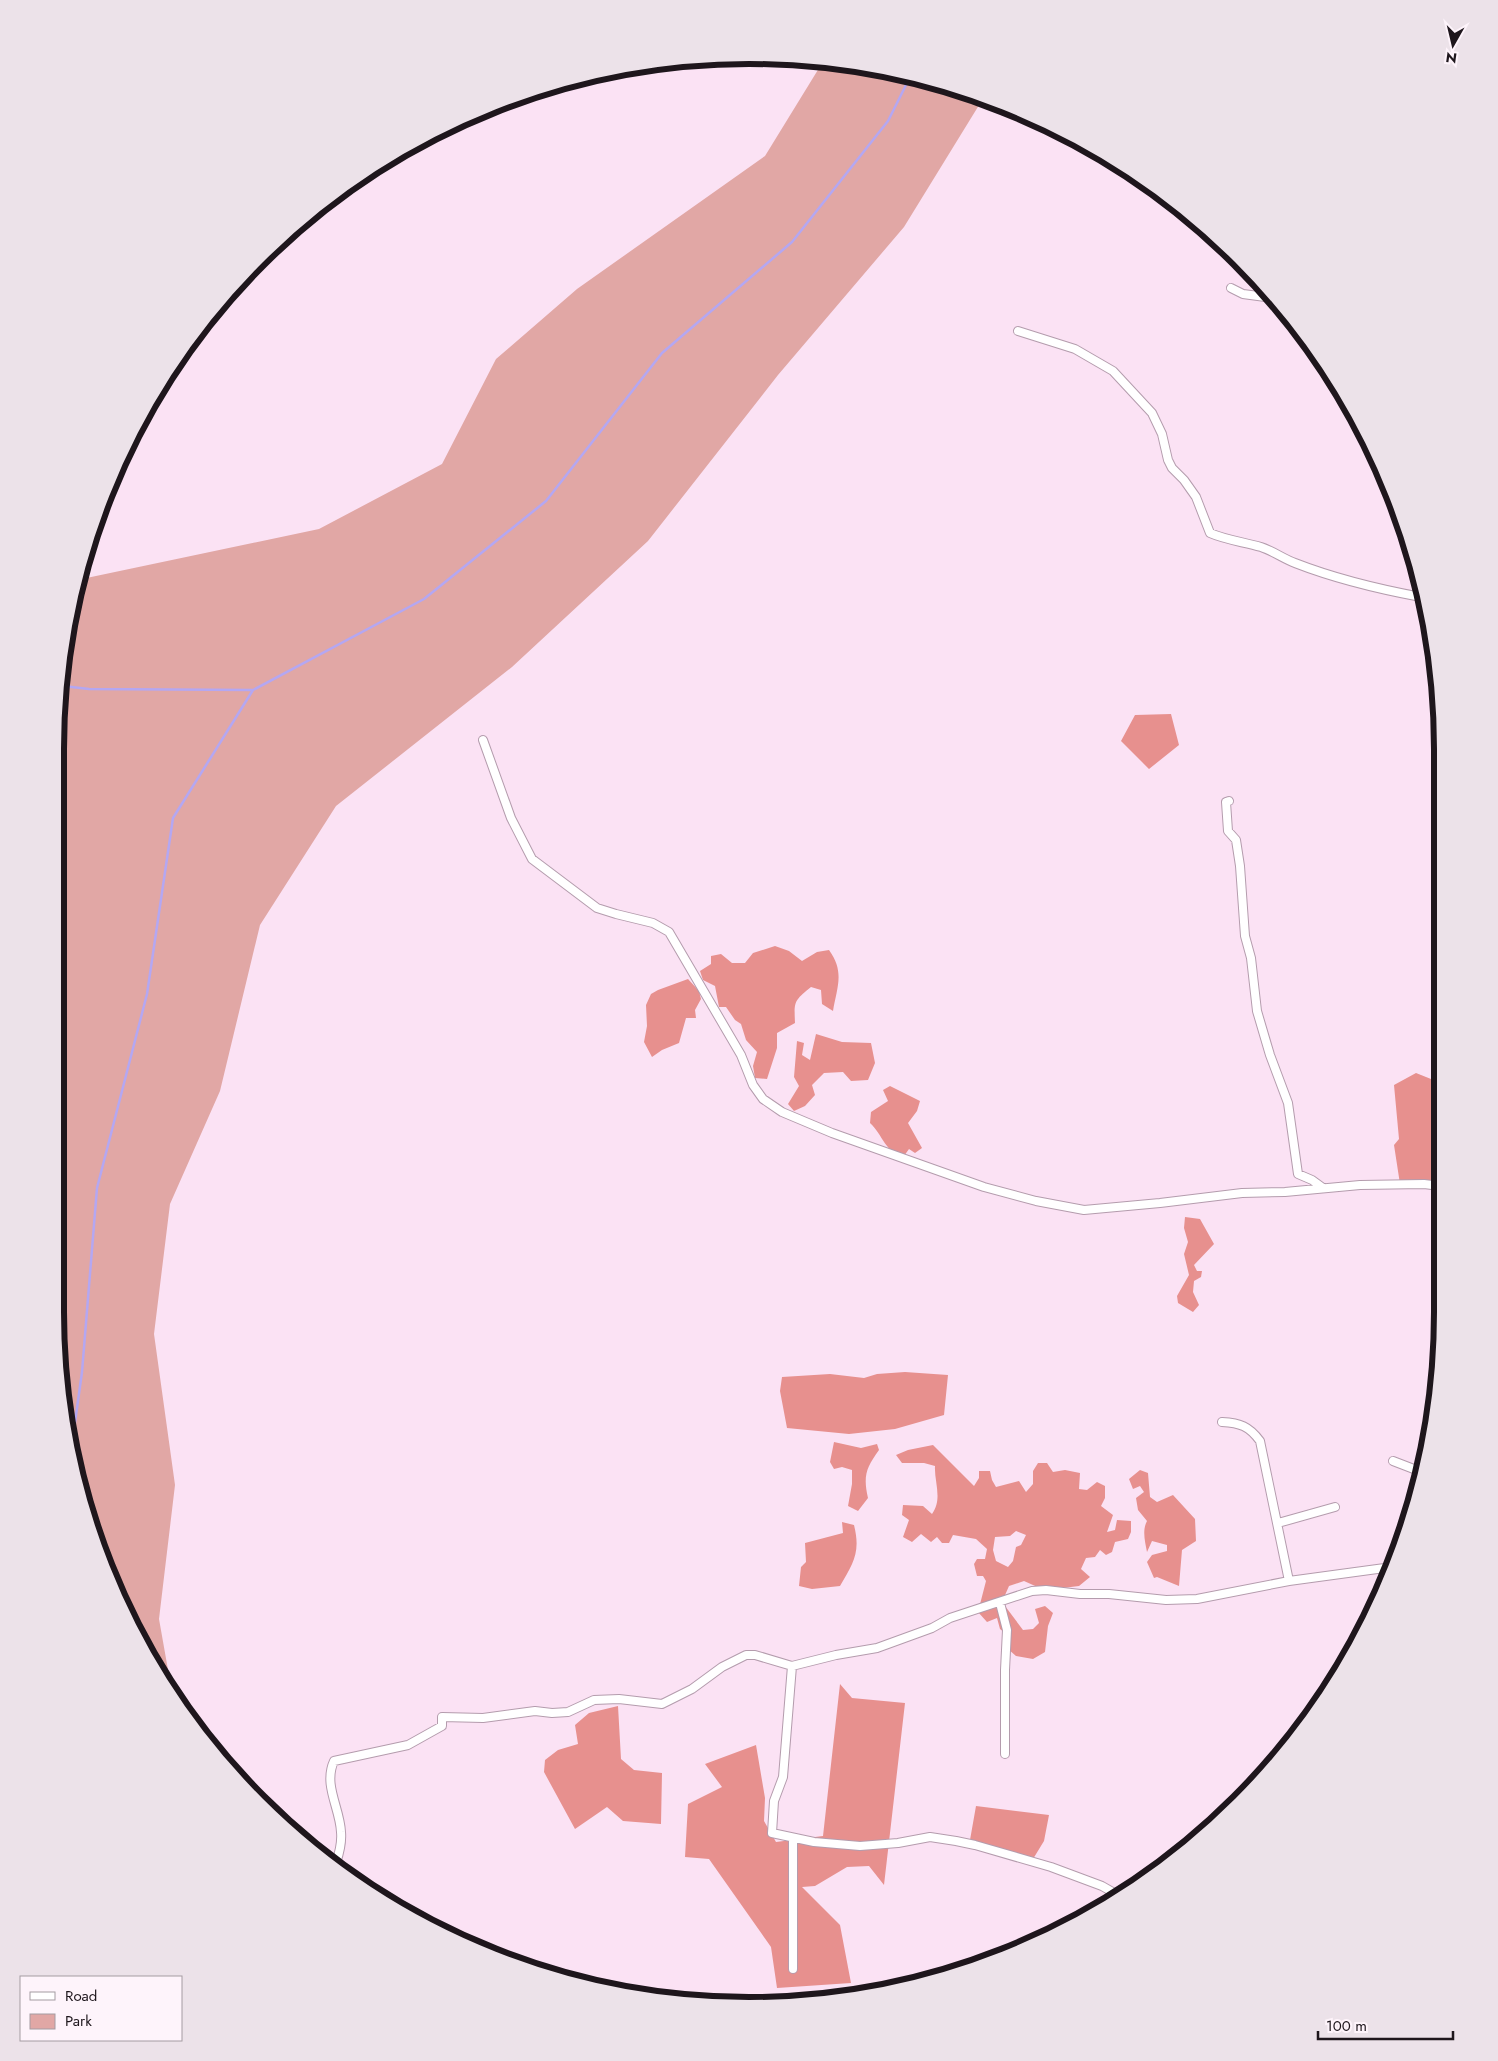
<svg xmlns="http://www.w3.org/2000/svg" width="1498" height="2061" font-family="Jost,sans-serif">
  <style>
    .green { fill: #e1a7a5 }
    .forest { fill: #e7908e; fill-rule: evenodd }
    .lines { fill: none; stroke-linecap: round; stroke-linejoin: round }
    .stream { stroke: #b4a7f2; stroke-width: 2.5 }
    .street-casing { stroke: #b49cad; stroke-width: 10 }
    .street { stroke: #fff; stroke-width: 8 }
    .rim { fill: none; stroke: #1e161c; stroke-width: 6 }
  </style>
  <rect width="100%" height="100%" fill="#fbe2f4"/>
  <!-- green -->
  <path class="green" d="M824 60 839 61 972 92 984 97 904 227 778 375 648 541 512 667 336 806 260 925 220 1091 170 1204 154 1334 175 1485 159 1619 173 1698 108 1578 79 1492 55 1312V749L77 580 319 529 442 464 496 359 577 289 765 156Z"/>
  <!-- forest -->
  <path class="forest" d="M1171 714 1179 745 1149 769 1121 741 1135 715Z
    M775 946 789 951 802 961 817 952 829 950C845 972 837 987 833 1011L822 1004 821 990 811 987C794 1001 794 1001 795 1023L777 1033V1048L767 1079 755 1078 753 1066 757 1052 746 1040 741 1024 735 1020 726 1007H719L715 986 703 980 700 971 711 964V956L721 954 732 963H745L753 953Z
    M688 979 699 991 701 999 695 1010 696 1018H686L679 1043 662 1050 652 1057 644 1042 647 1026 646 1005 651 994 658 990Z
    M816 1034 842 1042 871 1043 875 1063 868 1080 851 1081 843 1072 824 1073 812 1085 815 1095 805 1106 794 1111 788 1104 799 1086 794 1077 797 1041 804 1043 802 1055 810 1060Z
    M1416 1073 1431 1079 1433 1115 1440 1127 1437 1135 1440 1181 1400 1184 1394 1145 1399 1139 1394 1085Z
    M890 1086 920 1101 917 1111 908 1123 922 1148 915 1153 909 1149 904 1156C885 1153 883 1135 870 1123L871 1112 888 1101 883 1090Z
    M1185 1217 1200 1219 1214 1244 1194 1265 1197 1271H1202L1201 1277 1194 1281 1193 1292 1199 1305 1193 1312 1178 1303 1177 1296 1189 1275 1184 1254 1188 1242 1184 1228Z
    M905 1372 948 1375 944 1415 895 1429 849 1434 787 1428 780 1391 782 1377 830 1374 864 1378 877 1374Z
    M834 1442 861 1448 877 1444 879 1450C866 1468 863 1476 868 1498L858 1511 848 1506 852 1484V1470L842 1467 834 1469 830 1462Z
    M933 1445 974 1486 979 1478V1471H990L992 1480 996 1487 1019 1481 1026 1492 1033 1484V1471L1038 1463H1047L1053 1472 1065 1470 1080 1473 1079 1489 1087 1490 1097 1482 1105 1486V1498L1101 1506 1113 1515 1107 1532 1115 1530 1117 1520 1131 1521V1532L1128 1539 1115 1542 1112 1552 1106 1555 1100 1550 1095 1557 1086 1558 1081 1569 1090 1577 1079 1586 1054 1589H1042L1024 1581 1009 1586 1002 1602 1023 1630 1033 1629 1039 1623 1035 1609 1045 1606 1053 1613 1048 1626 1045 1652 1033 1659 1016 1656 1008 1649 1010 1637 1000 1629 997 1618 987 1622 978 1612 986 1581 983 1576H977L974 1564 977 1559H985L987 1549 976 1539 953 1535 949 1543H942L937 1537 931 1542 921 1534 912 1542 903 1537 909 1520 902 1515 903 1505 923 1506 932 1514C943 1499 934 1482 935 1466L924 1463H902L896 1455 908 1450ZM1016 1531 1026 1535 1021 1545 1016 1547 1013 1561 1008 1567 996 1561 993 1550 995 1537 1010 1536Z
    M1140 1470 1148 1473 1150 1497 1157 1502 1173 1495 1195 1519 1196 1541 1182 1550 1179 1586 1157 1577 1154 1578 1147 1562 1152 1555 1167 1551V1545L1152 1541 1147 1552C1145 1542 1142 1530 1147 1521L1138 1510 1136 1498 1144 1492 1140 1486 1133 1489 1129 1479Z
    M842 1522 854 1525C861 1553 853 1563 840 1586L812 1589 799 1586 801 1567 806 1562 805 1543 843 1533Z
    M840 1684 852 1698 905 1703 884 1885 869 1866 847 1867 815 1886 802 1887 840 1925 851 1983 777 1988 771 1947 709 1859 685 1857 688 1804 722 1787 705 1764 756 1745 765 1798 764 1821 776 1842 823 1836Z
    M618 1706 621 1759 634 1770 662 1773 661 1824 623 1821 607 1807 575 1829 544 1772 545 1760 558 1750 578 1744 575 1725 589 1713Z
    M976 1806 1049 1815 1044 1841 1033 1859 970 1840Z"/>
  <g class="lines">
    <!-- stream -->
    <path class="stream" d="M63 686 89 689 252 690
      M72 1444 82 1372 97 1188 147 994 173 818 253 690 424 599 546 501 662 353 792 242 888 121 910 77"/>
    <!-- street casing -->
    <g class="street-casing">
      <path id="street" d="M1231 288 1243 294 1273 298
        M1018 331 1075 349 1113 371 1152 413 1162 434 1168 460 1172 468 1184 480 1196 497 1210 533C1226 540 1244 542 1261 547 1273 551 1284 559 1295 563 1336 579 1378 589 1421 597
        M483 740 511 818 532 859 597 908 616 914 653 923 669 932 741 1055 753 1085 763 1099 782 1112 832 1133 984 1187 1036 1201 1084 1210 1160 1203 1242 1193 1285 1192 1360 1185 1424 1184 1440 1186
        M1229 801 1226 802 1228 831 1236 840 1240 866 1245 936 1251 958 1257 1011 1270 1055 1288 1103 1298 1174 1312 1180 1323 1188
        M1222 1422C1240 1423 1249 1426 1260 1441L1289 1581
        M1393 1461 1419 1471
        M1278 1523 1335 1507
        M1000 1603 1007 1630 1005 1670V1754
        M792 1666 783 1777 774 1801 772 1833 814 1842 860 1846 898 1843 930 1837 956 1841 975 1845 1051 1867 1102 1886 1116 1894
        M793 1838V1969
        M336 1863C339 1854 342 1842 341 1832 340 1808 323 1785 334 1761L408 1745 442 1726V1717L483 1718 535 1711 552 1713 568 1712 594 1700 619 1699 662 1704 692 1689 722 1667 746 1655H755L792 1666 836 1655 877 1648 932 1628 950 1618 1032 1591 1046 1590 1080 1594H1109L1166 1600 1197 1599 1289 1581 1392 1567"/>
    </g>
    <!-- street -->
    <use href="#street" class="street"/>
  </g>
  <!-- crop -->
  <path d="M0 0H1498V2061H0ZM749 64H749A685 685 0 0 1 1434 749V1312A685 685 0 0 1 749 1997H749A685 685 0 0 1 64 1312V749A685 685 0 0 1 749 64Z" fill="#ece2e9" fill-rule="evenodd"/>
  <path class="rim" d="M749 64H749A685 685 0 0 1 1434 749V1312A685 685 0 0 1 749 1997H749A685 685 0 0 1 64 1312V749A685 685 0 0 1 749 64Z"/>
  <!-- legend -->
  <rect x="20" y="1976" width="162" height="65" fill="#fef4fb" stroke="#a49ba2"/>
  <rect x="30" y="1992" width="25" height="8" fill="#ffffff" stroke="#a49ba2"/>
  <text x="65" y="2001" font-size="15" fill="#1e161c">Road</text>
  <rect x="30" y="2014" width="25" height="15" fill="#e1a7a5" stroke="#a49ba2"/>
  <text x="65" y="2026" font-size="15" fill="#1e161c">Park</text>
  <!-- north arrow -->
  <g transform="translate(1453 45) rotate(188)" stroke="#fef4fb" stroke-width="4" paint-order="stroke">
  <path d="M0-4L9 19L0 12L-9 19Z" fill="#1e161c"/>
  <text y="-8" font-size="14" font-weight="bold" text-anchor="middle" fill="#1e161c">N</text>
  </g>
  <!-- scale -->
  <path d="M1318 2031v8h135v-8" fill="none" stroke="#1e161c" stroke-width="2.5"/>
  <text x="1326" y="2031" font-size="15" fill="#1e161c" stroke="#fef4fb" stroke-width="4" paint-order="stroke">100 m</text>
</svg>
